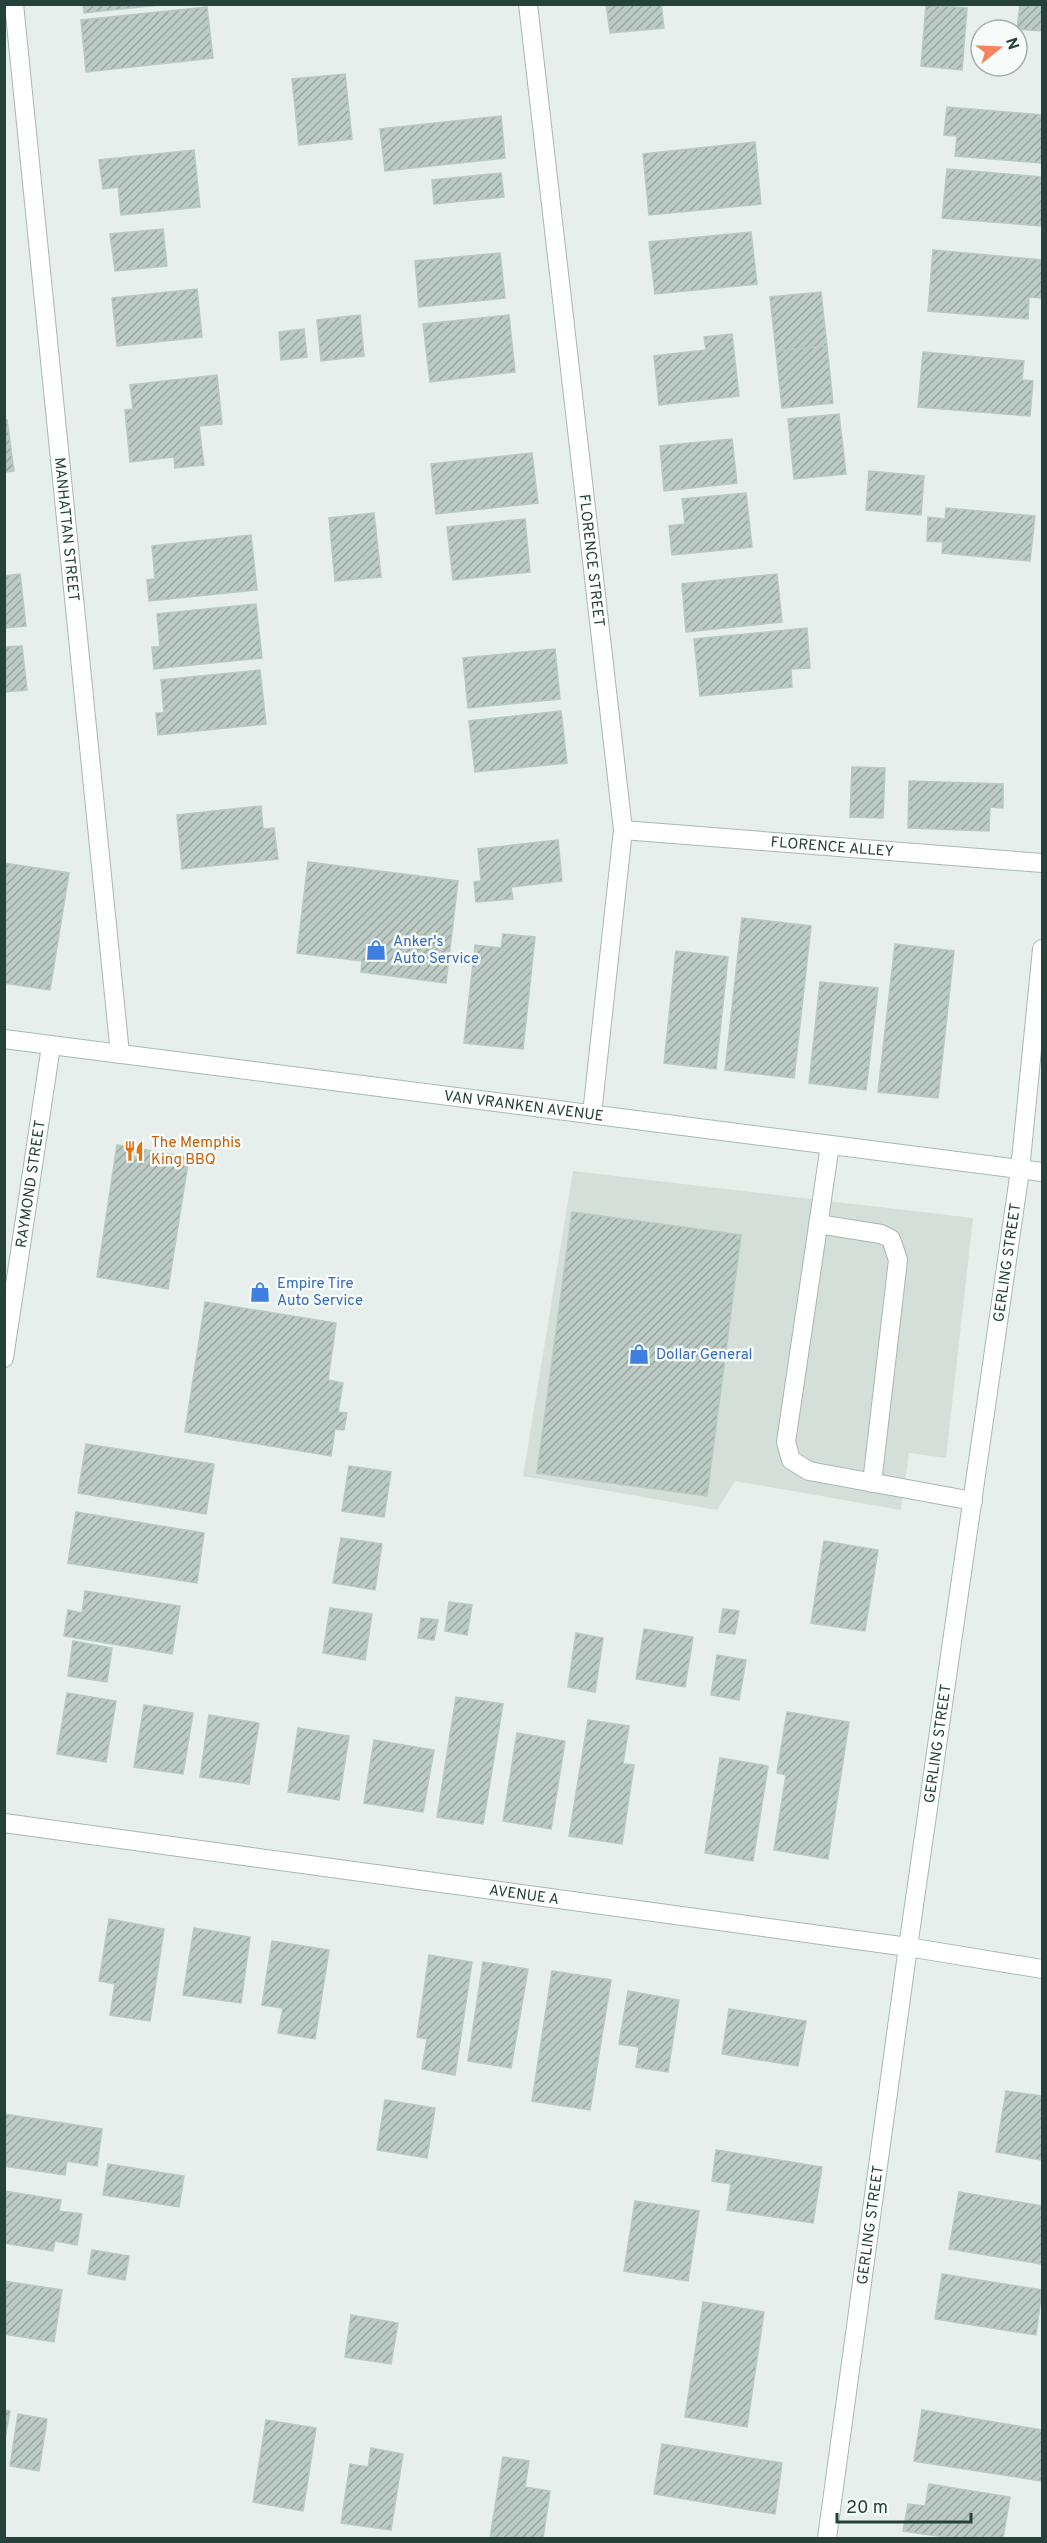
<svg xmlns="http://www.w3.org/2000/svg" width="1047" height="2543" font-family="Overpass,sans-serif">
  <style>
    .built { fill: #d4dfda }
    .building { fill: url(#building-hatch); stroke: #b8c9c2; stroke-width: 1.5 }
    .lines { fill: none; stroke-linecap: round; stroke-linejoin: round }
    .lane-casing { stroke: #a8b8b2; stroke-width: 20 }
    .street-casing { stroke: #a8b8b2; stroke-width: 20 }
    .secondary-casing { stroke: #a4bbb3; stroke-width: 20 }
    .lane { stroke: #fff; stroke-width: 18 }
    .street { stroke: #fff; stroke-width: 18 }
    .secondary { stroke: #fff; stroke-width: 18 }
    .labels { text-anchor: middle; stroke-width: 5; stroke-linejoin: round; paint-order: stroke }
    .street-label { font-size: 15px; fill: #24423a; stroke: #f7fbf9 }
    .shop-label { font-size: 15px; fill: #366cbe; stroke: #f7fbf9; text-anchor: start }
    .food-label { font-size: 15px; fill: #c56008; stroke: #f7fbf9; text-anchor: start }
  </style>
  <defs>
    <pattern id="building-hatch" width="6" height="6" patternUnits="userSpaceOnUse" patternTransform="scale(1.5)"><rect width="6" height="6" fill="#bbcac4"/><path d="M-1 1l2-2M0 6l6-6M5 7l2-2" fill="none" stroke="#98a6a0"/></pattern>
  </defs>
  <rect width="100%" height="100%" fill="#e6efeb"/>
  <!-- built -->
  <path class="built" d="M573 1171 973 1218 946 1458 909 1453 901 1510 735 1481 717 1510 523 1476Z"/>
  <!-- building -->
  <path class="building" d="M83 4H168L84 13Z
    M606 4H661L664 28 610 33Z
    M1020 4H1042V31L1017 29Z
    M926 5 967 8 962 70 921 66Z
    M207 7 213 58 86 72 81 20Z
    M345 74 352 139 299 145 292 79Z
    M947 107 1042 115V163L955 156 957 136 944 135Z
    M501 116 505 158 385 171 380 129Z
    M755 142 761 204 649 215 643 154Z
    M194 150 200 207 121 215 118 187 103 189 99 160Z
    M947 169 1042 177V226L942 218Z
    M501 173 504 197 434 204 432 180Z
    M163 229 167 266 115 271 110 234Z
    M751 232 757 284 655 294 649 242Z
    M933 250 1042 260V298L1029 297 1028 319 928 311Z
    M500 253 505 298 419 307 415 261Z
    M197 289 202 337 117 346 112 298Z
    M821 292 827 346 776 351 770 297Z
    M360 315 364 356 321 361 317 320Z
    M509 315 515 372 430 382 423 324Z
    M304 329 307 357 281 360 279 332Z
    M732 334 739 396 659 405 654 356 706 350 704 337Z
    M827 346 833 403 782 408 776 351Z
    M923 352 1024 361 1022 380 1033 381 1030 416 918 407Z
    M217 375 222 424 199 426 204 465 175 468 174 457 130 462 125 410 133 409 130 385Z
    M839 414 846 474 794 479 788 419Z
    M4 420H7L14 471 4 472Z
    M732 439 737 483 664 491 660 446Z
    M532 453 538 503 436 514 431 464Z
    M869 471 924 476 921 515 866 510Z
    M746 493 752 547 672 555 669 526 685 524 682 499Z
    M946 508 1035 516 1030 561 942 553 943 542 927 541 928 517 945 519Z
    M374 513 381 577 335 581 329 518Z
    M525 519 530 572 453 580 447 527Z
    M251 535 257 590 149 601 147 580 155 579 152 546Z
    M20 574 26 626 4 628V576Z
    M777 574 782 622 686 632 682 584Z
    M256 604 262 658 154 669 152 647H160L157 614Z
    M807 628 810 668 791 669 792 687 700 696 694 639Z
    M22 646 27 690 4 692V647Z
    M555 649 560 699 468 708 463 658Z
    M260 670 266 724 158 735 156 713H164L161 680Z
    M561 711 567 763 475 772 469 721Z
    M852 767 885 768 883 818 850 817Z
    M909 781 1003 784V808L990 807 989 831 908 828Z
    M261 806 263 829 274 828 278 859 182 869 177 815Z
    M558 840 562 881 511 887 513 899 476 902 474 882 481 881 478 849Z
    M308 862 458 881 446 983 361 972 362 961 297 953Z
    M4 863 69 873 50 990 4 983Z
    M742 918 811 926 794 1078 725 1070Z
    M503 934 535 937 523 1049 464 1043 475 945 501 948Z
    M895 944 954 951 938 1098 878 1092Z
    M676 951 728 957 716 1069 664 1063Z
    M820 982 878 988 866 1090 809 1083Z
    M117 1145 189 1157 168 1289 97 1277Z
    M572 1212 741 1235 707 1496 537 1473Z
    M205 1302 336 1323 328 1380 343 1383 338 1412 347 1413 344 1430 335 1429 331 1456 185 1432Z
    M86 1444 214 1464 206 1514 78 1493Z
    M349 1466 391 1472 384 1517 342 1511Z
    M76 1512 204 1533 197 1583 68 1563Z
    M341 1538 382 1544 375 1590 333 1583Z
    M824 1541 878 1550 865 1631 811 1623Z
    M85 1591 180 1606 172 1654 64 1636 68 1610 82 1613Z
    M449 1602 472 1605 467 1635 445 1631Z
    M330 1608 372 1614 365 1660 323 1653Z
    M723 1609 739 1611 735 1634 719 1632Z
    M421 1618 438 1620 434 1640 418 1638Z
    M644 1629 693 1637 685 1687 636 1679Z
    M576 1633 603 1638 595 1692 568 1687Z
    M73 1641 112 1648 107 1682 68 1676Z
    M717 1655 746 1660 739 1700 711 1695Z
    M67 1693 116 1701 106 1762 57 1754Z
    M456 1697 503 1704 483 1824 437 1817Z
    M144 1705 193 1713 183 1774 134 1767Z
    M787 1712 849 1722 828 1859 774 1850 786 1775 777 1773Z
    M209 1715 259 1723 249 1784 200 1777Z
    M588 1720 629 1726 623 1764 634 1765 622 1844 569 1836Z
    M298 1728 349 1736 339 1800 288 1792Z
    M517 1733 565 1741 551 1829 503 1821Z
    M374 1740 434 1750 423 1812 364 1803Z
    M720 1758 768 1766 753 1861 705 1853Z
    M109 1919 164 1929 150 2021 110 2015 115 1984 99 1981Z
    M194 1928 250 1937 241 2003 183 1995Z
    M272 1941 329 1950 315 2039 278 2033 283 2008 262 2005Z
    M429 1955 472 1962 455 2075 422 2069 427 2039 417 2037Z
    M483 1962 528 1969 511 2068 468 2061Z
    M552 1971 611 1980 590 2110 532 2101Z
    M628 1991 679 2000 668 2072 636 2067 639 2047 619 2044Z
    M729 2009 806 2021 798 2066 722 2054Z
    M1006 2091 1042 2096V2160L996 2152Z
    M385 2100 435 2108 427 2158 377 2150Z
    M4 2114 102 2129 97 2166 67 2161 65 2175 4 2166Z
    M716 2150 822 2167 813 2223 727 2210 731 2184 712 2181Z
    M108 2164 184 2176 179 2207 103 2195Z
    M4 2191 61 2200 59 2211 82 2214 77 2245 55 2241 53 2251 4 2243Z
    M959 2192 1042 2206V2264L949 2249Z
    M635 2201 699 2211 688 2281 624 2271Z
    M92 2250 129 2256 125 2280 88 2274Z
    M942 2274 1042 2290 1036 2335 935 2319Z
    M4 2281 62 2290 54 2342 4 2334Z
    M703 2302 764 2312 747 2427 685 2417Z
    M351 2315 398 2323 391 2364 345 2357Z
    M4 2410 10 2411 4 2444Z
    M922 2410 1042 2430V2481L914 2461Z
    M18 2414 47 2419 39 2471 10 2466Z
    M266 2420 316 2428 303 2511 253 2502Z
    M662 2444 782 2463 775 2514 654 2494Z
    M371 2448 403 2454 391 2530 341 2523 350 2464 368 2467Z
    M503 2457 529 2461 525 2487 550 2491 543 2538H490Z
    M929 2484 1010 2497 1003 2538H951L903 2531 908 2504 925 2506Z"/>
  <g class="lines">
    <!-- lane casing -->
    <g class="lane-casing">
      <g id="lane">
        <path id="s1" d="M623 830 1042 863"/>
        <path d="M830 1145 786 1442 791 1460 809 1471 973 1501"/>
        <path d="M818 1224 881 1234 891 1239 898 1260 872 1483"/>
      </g>
    </g>
    <!-- street casing -->
    <g class="street-casing">
      <g id="street">
        <path id="s2" d="M14 4 120 1054"/>
        <path id="s3" d="M528 4 623 830 592 1114"/>
        <path d="M1020 1170 1042 949"/>
        <path id="s4" d="M4 1358 51 1046"/>
        <path id="s5" d="M4 1823 908 1947 1042 1969"/>
      </g>
    </g>
    <!-- secondary casing -->
    <g class="secondary-casing">
      <g id="secondary">
        <path id="s6" d="M4 1039 1042 1172"/>
        <path id="s7" d="M827 2538 908 1947 1020 1170"/>
      </g>
    </g>
    <!-- lane -->
    <use href="#lane" class="lane"/>
    <!-- street -->
    <use href="#street" class="street"/>
    <!-- secondary -->
    <use href="#secondary" class="secondary"/>
  </g>
  <!-- icons -->
  <defs>
    <g id="shop-bare" transform="scale(1.62)"><path d="M-5-2.5h2.3a2.7 3.5 0 0 1 5.4 0H5L5.5 6h-11ZM-1.5-2.5h3a1.5 2.3 0 0 0-3 0Z" fill="#3f7fe0" stroke="#f7fbf9" stroke-width="2.5" paint-order="stroke"/></g>
    <g id="restaurant-bare" transform="scale(1.62)"><path d="M-5-6h1v4h1v-4h1v4h1v-4h1v5L-1.5 .5V6h-2V.5L-5-1ZM5-6V6H3V1.5H1.5Q1.5-4 5-6Z" fill="#e8710a" stroke="#f7fbf9" stroke-width="2.5" paint-order="stroke"/></g>
  </defs>
  <g fill-rule="evenodd">
    <use href="#shop-bare" x="376" y="950"/>
    <use href="#restaurant-bare" x="134" y="1151"/>
    <use href="#shop-bare" x="260" y="1292"/>
    <use href="#shop-bare" x="639" y="1354"/>
  </g>
  <g class="labels">
    <!-- street labels -->
    <g class="street-label">
      <text dy="5" stroke="none"><textPath href="#s2" startOffset="528">MANHATTAN STREET</textPath></text>
      <text dy="5" stroke="none"><textPath href="#s3" startOffset="560">FLORENCE STREET</textPath></text>
      <text dy="5" stroke="none"><textPath href="#s1" startOffset="210">FLORENCE ALLEY</textPath></text>
      <text dy="5" stroke="none"><textPath href="#s6" startOffset="524">VAN VRANKEN AVENUE</textPath></text>
      <text dy="5" stroke="none"><textPath href="#s4" startOffset="176">RAYMOND STREET</textPath></text>
      <text dy="5" stroke="none"><textPath href="#s7" startOffset="1288">GERLING STREET</textPath></text>
      <text dy="5" stroke="none"><textPath href="#s7" startOffset="802">GERLING STREET</textPath></text>
      <text dy="5" stroke="none"><textPath href="#s5" startOffset="525">AVENUE A</textPath></text>
      <text dy="5" stroke="none"><textPath href="#s7" startOffset="316">GERLING STREET</textPath></text>
    </g>
    <!-- shop labels -->
    <g class="shop-label">
      <text x="393" y="946">Anker's<tspan x="393" dy="17">Auto Service</tspan></text>
      <text x="277" y="1288">Empire Tire<tspan x="277" dy="17">Auto Service</tspan></text>
      <text x="656" y="1359">Dollar General</text>
    </g>
    <!-- food labels -->
    <g class="food-label">
      <text x="151" y="1147">The Memphis<tspan x="151" dy="17">King BBQ</tspan></text>
    </g>
  </g>
  <!-- border -->
  <rect width="1047" height="2543" fill="none" stroke="#24423a" stroke-width="12"/>
  <!-- north arrow -->
  <g transform="translate(999 48) rotate(72)"><circle r="28" fill="#f7fbf9" stroke="#a3b1ad" stroke-width="1.5"/>
  <path d="M0-4.5L10 22L0 15L-10 22Z" fill="#f4845f"/>
  <text y="-9" font-size="16" font-weight="bold" text-anchor="middle" fill="#24423a">N</text>
  </g>
  <!-- scale -->
  <path d="M837 2513v9h134v-9" fill="none" stroke="#24423a" stroke-width="3"/>
  <text x="846" y="2513" font-size="18" fill="#24423a" stroke="#f7fbf9" stroke-width="4.5" paint-order="stroke">20 m</text>
</svg>
